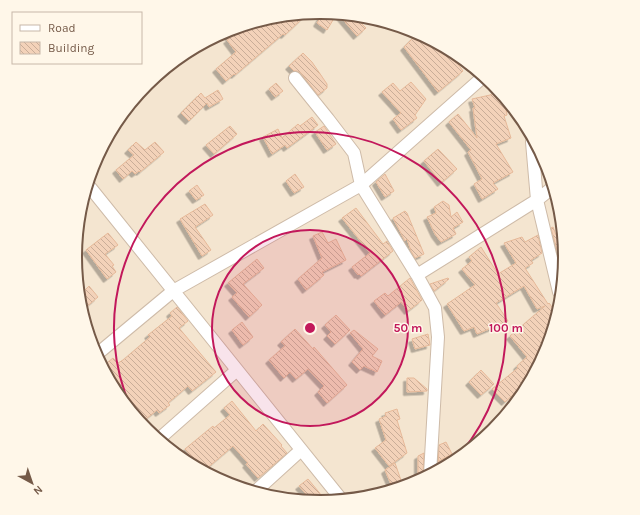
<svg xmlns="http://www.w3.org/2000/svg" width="640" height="515" font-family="Karla,sans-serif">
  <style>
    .residential { fill: #f4e5d0 }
    .building { fill: url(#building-back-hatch); stroke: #e6b999; filter: url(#shadow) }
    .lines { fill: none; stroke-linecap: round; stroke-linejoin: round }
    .minor-casing { stroke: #cebba8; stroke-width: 14 }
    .minor { stroke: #fff; stroke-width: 12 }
    .ring { fill: none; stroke: #c2185b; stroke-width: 2 }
    .rim { fill: none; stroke: #755a48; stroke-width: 2 }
    .centre { fill: #c2185b; stroke: #fff7e9; stroke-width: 2 }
    .ring-label { font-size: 12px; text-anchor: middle; font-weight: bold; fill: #c2185b; stroke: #fff7e9; stroke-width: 3; stroke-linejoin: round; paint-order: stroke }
  </style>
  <defs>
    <pattern id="building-back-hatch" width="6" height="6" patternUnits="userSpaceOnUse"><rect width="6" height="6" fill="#f3d2b9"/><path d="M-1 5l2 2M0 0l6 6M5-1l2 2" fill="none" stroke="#c9ad98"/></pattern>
    <filter id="shadow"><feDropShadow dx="-3.5" dy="3.5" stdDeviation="0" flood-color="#0004"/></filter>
  </defs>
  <rect width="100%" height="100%" fill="#fdf3e2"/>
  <!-- residential -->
  <path class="residential" d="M78 258a242 242 0 1 1 484 0a242 242 0 1 1-484 0Z"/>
  <!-- building -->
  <path class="building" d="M323 13 336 15 327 30 317 23Z
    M306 15 285 35 283 34 235 75 234 74 226 81 216 69 236 52 227 40 230 38 224 32 226 31Z
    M340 16 358 20 366 28 357 36Z
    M418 33 460 62 458 64 463 71 438 92 404 47Z
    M303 53 312 62 327 84V88L318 95 301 73 297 71H294L289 66Z
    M411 82 426 99 415 115 417 118 401 130 393 119 401 113 382 92 393 83 400 91Z
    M276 83 283 91 275 97 269 89Z
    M218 90 223 99 209 107 207 103 189 121 181 113 201 93 205 98Z
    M498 90 510 108 506 109 507 115 504 116 511 138 496 144 513 172 493 183 498 189 482 199 474 184 482 179 468 152 471 150 449 122 458 114 477 138 473 108H475L472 99 490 95Z
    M312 117 318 125 287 148 285 145 272 154 263 137 278 129 282 138 298 124 300 126Z
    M230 126 237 134 214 154 206 145Z
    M324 126 336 144 327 150 315 132Z
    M136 142 145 150 155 142 164 152 140 172 139 171 135 174 132 171 123 179 116 170 134 155 128 150Z
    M438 149 457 169 441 183 424 161Z
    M295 174 304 187 294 193 286 181Z
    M385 174 394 191 385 197 376 182Z
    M197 185 204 195 196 200 189 191Z
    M443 201 449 205 451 217 457 212 463 222 453 228 456 234 441 242 435 234 427 217 436 213 434 207Z
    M205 204 213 215 195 227 211 250 202 256 180 219Z
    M356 208 383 244 387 241 393 251 361 276 359 274 358 275 352 267 370 253 342 218Z
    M405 211 407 213 424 254 415 258 411 251 407 239 405 241 393 218Z
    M553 227 556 235 561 233 566 258 563 272 551 228Z
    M322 232 328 243 336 239 346 260 322 272 324 275 306 290 298 279 322 258 313 236Z
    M108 233 118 245 105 254 114 265 112 266 116 272 107 279 86 250Z
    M538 235 542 253 531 260 533 263 525 268 548 304 549 303 555 311 547 352 524 385 505 402 492 389 518 368 517 366 527 357 510 336 545 306 537 309 524 286 496 303 508 321 477 334 474 327 464 331 447 304 475 285 462 269 472 261 469 257 481 247 498 274 516 263 504 243 522 237 525 242Z
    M257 259 264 268 243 284 262 305 249 317 232 297 237 293 228 283Z
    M410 278 422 300 408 311 401 302 385 315 374 301 385 293 388 296Z
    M448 278 449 279 434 291 430 284Z
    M89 286 98 297 85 308 82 293Z
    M177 307 188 321 179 328 216 372 192 391 188 386 168 403 170 405 159 413 157 410 141 423 103 366 113 358 118 363 123 360 150 337 148 335 172 316 170 313Z
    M336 315 350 330 335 344 327 336 331 332 325 325Z
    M242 322 253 337 243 345 232 330Z
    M295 329 313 349 314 347 347 385 327 403 318 392 324 386 308 369 296 379 290 372 284 378 269 360 285 346 281 342Z
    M354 330 378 349 372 356 382 361 377 372 364 366 360 370 352 362 363 349 350 333Z
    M428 334 430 345 415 349 412 339Z
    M481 370 494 384 481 395 469 382Z
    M407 378H414L427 389V391L407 392Z
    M232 401 256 431 263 424 282 445 281 446 287 453 258 478 246 464 248 463 233 446 205 470 188 459 191 456 185 449 213 426 214 428 230 415 224 408Z
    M397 409 400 419 397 420 407 453 389 466 375 448 386 440 379 419 386 416 385 413Z
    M446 442 452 454 439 461 442 466 438 468 439 445Z
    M424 453 423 474 424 478 418 481V456Z
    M395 463 403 486 393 489 385 470Z
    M308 479 318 491 327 502 320 503 313 502 299 486Z"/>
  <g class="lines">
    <!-- minor casing -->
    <g class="minor-casing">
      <path id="minor" d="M295 78 328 119 354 153 361 185 417 275 435 308 438 337 430 474
        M532 142 537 200 559 292
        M89 186 341 499
        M417 275 537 200 552 188
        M96 355 173 291 361 185 483 77
        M159 439 237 370
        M257 490 301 450"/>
    </g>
    <!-- minor -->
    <use href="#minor" class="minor"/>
  </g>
  <!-- distance rings -->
  <circle cx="310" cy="328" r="98" fill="#c2185b" fill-opacity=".12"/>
  <g class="ring">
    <circle cx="310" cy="328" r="98"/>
    <path d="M131 408A196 196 0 1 1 461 453"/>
  </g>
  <!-- crop -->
  <path d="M0 0H640V515H0ZM82 257a238 238 0 1 1 476 0a238 238 0 1 1-476 0Z" fill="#fff7e9" fill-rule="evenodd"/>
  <path class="rim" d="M82 257a238 238 0 1 1 476 0a238 238 0 1 1-476 0Z"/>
  <circle cx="310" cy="328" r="6" class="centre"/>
  <g class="ring-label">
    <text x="408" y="332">50 m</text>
    <text x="506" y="332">100 m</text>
  </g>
  <!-- legend -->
  <rect x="12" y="12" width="130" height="52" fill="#fff7e9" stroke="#c8b8a9"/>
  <rect x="20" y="25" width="20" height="6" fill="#ffffff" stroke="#c8b8a9"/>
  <text x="48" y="32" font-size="12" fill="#755a48">Road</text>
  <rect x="20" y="42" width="20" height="12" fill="url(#building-back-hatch)" stroke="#c8b8a9"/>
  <text x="48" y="52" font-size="12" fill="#755a48">Building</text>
  <!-- north arrow -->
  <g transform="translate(32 483) rotate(140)" stroke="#fff7e9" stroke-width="3" paint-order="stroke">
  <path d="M0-3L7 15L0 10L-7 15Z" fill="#755a48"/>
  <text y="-6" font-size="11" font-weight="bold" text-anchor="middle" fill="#755a48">N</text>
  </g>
</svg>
